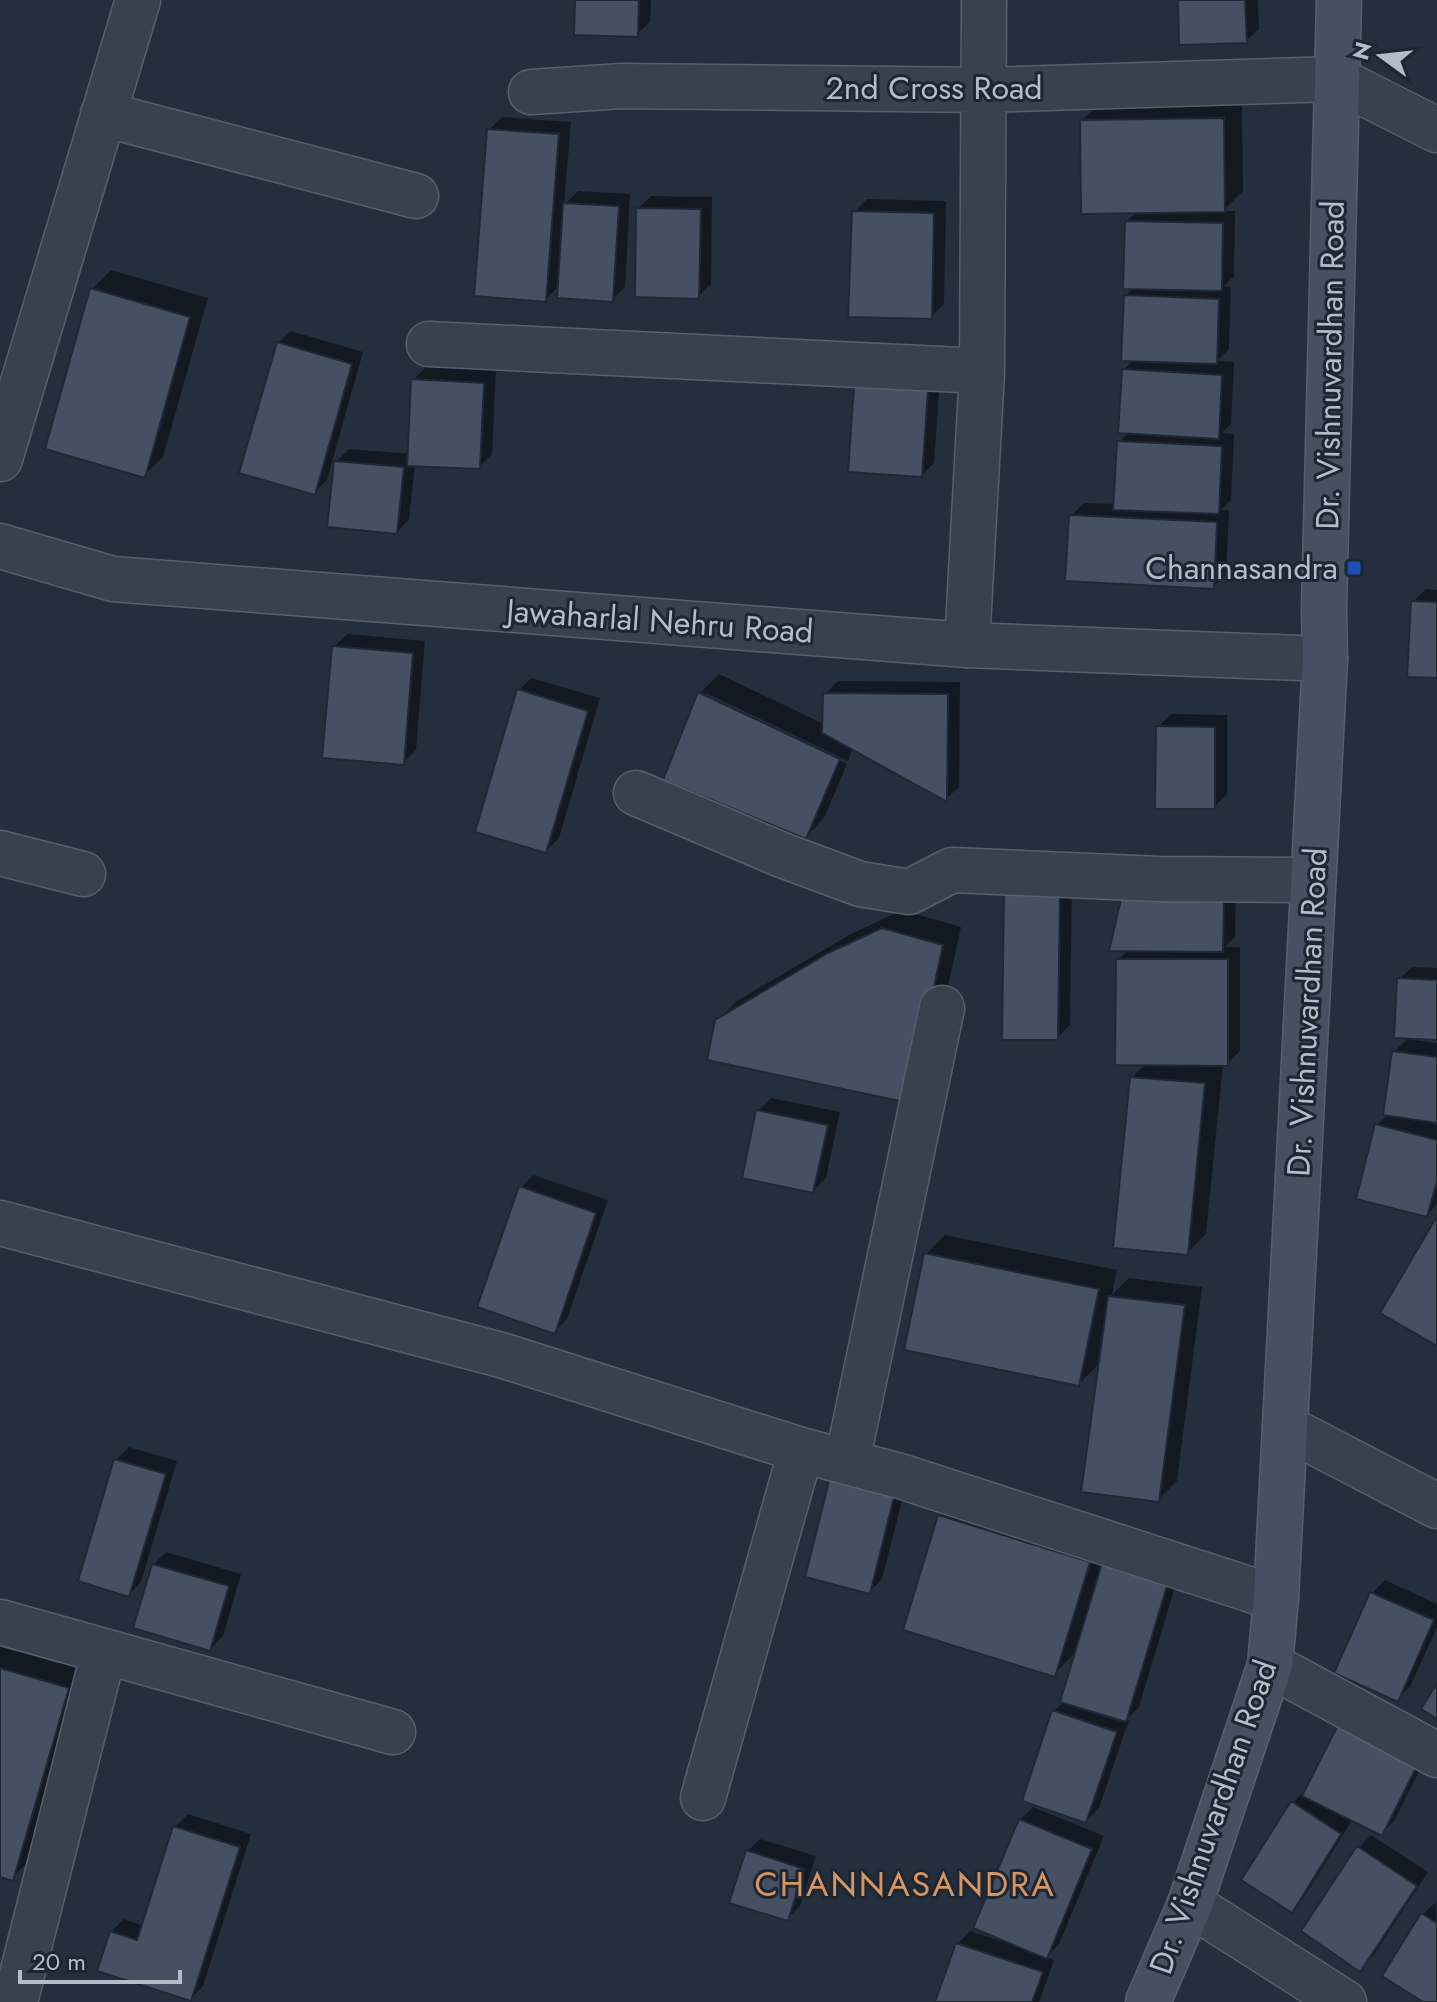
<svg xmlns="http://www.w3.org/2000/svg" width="1437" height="2002" font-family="Jost,sans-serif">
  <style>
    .shadow { fill: #0007 }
    .building { fill: #455162; stroke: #1f2835; stroke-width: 2 }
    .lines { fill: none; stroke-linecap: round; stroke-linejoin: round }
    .minor-casing { stroke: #565f6c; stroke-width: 47 }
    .tertiary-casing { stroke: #565f6c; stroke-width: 47 }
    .secondary-casing { stroke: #565f6c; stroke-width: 47 }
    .minor { stroke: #38414e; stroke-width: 44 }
    .tertiary { stroke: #38414e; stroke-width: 44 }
    .secondary { stroke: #465061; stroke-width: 44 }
    .transit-dot { fill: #1a4fb4; stroke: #1d2633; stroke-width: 3 }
    .labels { text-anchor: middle; stroke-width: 6; stroke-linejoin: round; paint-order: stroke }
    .street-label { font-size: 32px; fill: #b4bcc9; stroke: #1d2633 }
    .poi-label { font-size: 32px; fill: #b4bcc9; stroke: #1d2633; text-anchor: end }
    .neighbourhood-label { font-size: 34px; letter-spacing: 2px; fill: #d59563; stroke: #1d2633 }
  </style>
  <rect width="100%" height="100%" fill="#242f3e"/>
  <!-- shadow -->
  <path class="shadow" d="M577 0H651L650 22 637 34Z
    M1180 0H1258L1259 29 1246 41Z
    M1242 100 1243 191 1223 211H1235L1234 276 1224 286 1231 287 1229 349 1217 361 1234 362 1231 424 1222 433 1234 434 1231 500 1221 510H1229L1226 574 1213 587 1071 516 1084 503 1116 504 1119 442 1129 432 1124 370 1134 359 1126 296 1134 287 1126 222 1137 211 1082 120 1101 102Z
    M502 117 571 122 564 205 578 191 630 194 625 287 612 300 560 285 545 300 489 130Z
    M651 196 712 197 711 284 698 297 638 209Z
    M867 199 946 201 944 304 931 317 854 212Z
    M111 270 208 298 163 457 144 475 92 289Z
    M291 331 363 352 327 480 314 493 278 343Z
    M426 367 496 370 492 454 479 467 415 464 409 519 397 532 336 462 349 449 410 454 413 380Z
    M940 378 934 463 922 475 856 387Z
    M1426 589 1437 590V676L1413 602Z
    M347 634 425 641 416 750 403 763 334 647Z
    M719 674 824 724 825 694 838 681 960 682 959 787 946 799 853 748 848 761 706 693V698L847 764 824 818 806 837 700 693Z
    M531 678 600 698 559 838 546 851 519 690Z
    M1171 714 1227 715V794L1214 807 1158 727Z
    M1019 877 1072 878 1070 1025 1057 1038Z
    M1236 885 1235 937 1225 947H1240V1051L1227 1064H1223L1206 1234 1187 1253 1132 1077 1146 1064 1118 960 1129 949Z
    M902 910 961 927 927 1082 717 1021 737 1001 849 935Z
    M1412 967 1437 968V1038L1414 1037V1040L1437 1043V1121L1431 1120 1430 1123 1437 1125V1204L1427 1215 1377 1125 1388 1114 1394 1052 1409 1037 1399 979Z
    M771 1098 840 1112 826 1178 813 1191 758 1111Z
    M533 1175 608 1200 567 1319 554 1332 521 1188Z
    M945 1235 1117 1270 1112 1295 1129 1278 1202 1287 1177 1481 1158 1500 1101 1362 1079 1384 926 1254Z
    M129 1447 177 1461 141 1582 129 1594 116 1460Z
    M845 1465 907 1481 882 1579 869 1592Z
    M958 1498 1108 1543 1100 1567 1116 1551 1180 1570 1139 1707 1127 1719 1129 1720 1099 1808 1086 1821 1054 1711 1064 1702 1077 1651 1054 1674 940 1516Z
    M166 1552 241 1574 223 1636 210 1649 153 1565Z
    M1385 1580 1437 1604V1627L1410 1687 1397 1699 1336 1672 1372 1593Z
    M0 1638 91 1664 36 1854 12 1878 0 1875Z
    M1431 1747 1394 1821 1382 1833 1353 1819 1304 1897 1291 1910 1293 1803 1305 1790Z
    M1033 1807 1104 1836 1059 1944 1046 1957 1054 1960 1039 2002H937L958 1944 970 1931 1001 1941 1020 1820Z
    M188 1814 251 1834 203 1986 191 1998 111 1932 124 1919 144 1926 175 1827Z
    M1371 1835 1428 1872 1373 1956 1360 1969 1359 1848Z
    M760 1839 816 1856 800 1906 787 1919 748 1851Z
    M1436 1902 1437 2002H1427L1423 1914Z"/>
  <!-- building -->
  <path class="building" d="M575 0H639L638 37 574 35Z
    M1178 0H1245L1247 43 1179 45Z
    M1224 118 1225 212 1081 214 1080 120Z
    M487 129 559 134 546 302 474 296Z
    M563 203 619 206 613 302 557 298Z
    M636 208 701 209 699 299 635 297Z
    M852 211 934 213 932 319 848 317Z
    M1125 221 1223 223 1222 291 1123 289Z
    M90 288 190 317 145 478 45 449Z
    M1124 295 1219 299 1217 364 1121 361Z
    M277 342 352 364 315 495 239 473Z
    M1122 369 1222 375 1219 439 1118 433Z
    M411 379 484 383 480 469 407 466Z
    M854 386 928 390 922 477 848 472Z
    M1117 441 1222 446 1219 514 1113 510Z
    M334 461 404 467 397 534 327 527Z
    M1069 515 1217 522 1214 589 1065 581Z
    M1411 601 1437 602V678L1407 677Z
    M332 646 413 653 404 765 322 758Z
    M517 689 588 711 546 853 475 832Z
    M698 692 840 759 806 839 663 780Z
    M823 693 948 694 947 802 822 733Z
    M1156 726 1215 727V809H1155Z
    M1004 889 1060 890 1058 1040H1002Z
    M1122 895 1224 897 1223 952 1109 951Z
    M882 928 943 945 909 1103 707 1060 715 1020 828 953Z
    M1116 959H1228V1066L1115 1065Z
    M1397 978 1437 980V1040L1394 1038Z
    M1392 1051 1437 1057V1123L1383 1115Z
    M1130 1077 1205 1083 1188 1255 1113 1248Z
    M756 1110 828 1125 813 1193 742 1178Z
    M1375 1124 1437 1140V1181L1427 1217 1356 1199Z
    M519 1186 596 1213 555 1334 477 1307Z
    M1437 1216V1346L1380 1313Z
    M924 1253 1099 1289 1079 1386 904 1350Z
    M1108 1296 1185 1305 1159 1502 1081 1492Z
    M114 1459 166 1474 129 1597 78 1581Z
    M830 1477 895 1493 870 1594 805 1577Z
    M938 1515 1090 1562 1055 1677 903 1630Z
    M1102 1563 1168 1583 1126 1722 1060 1702Z
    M152 1564 229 1586 210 1651 133 1628Z
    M1370 1592 1434 1620 1398 1702 1334 1673Z
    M0 1668 69 1688 13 1881 0 1877Z
    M1437 1683V1719L1421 1709Z
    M1052 1710 1117 1732 1086 1823 1022 1801Z
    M1340 1721 1420 1760 1382 1836 1302 1796Z
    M1291 1801 1341 1834 1292 1913 1241 1880Z
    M1019 1819 1092 1849 1047 1959 973 1928Z
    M173 1826 240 1847 191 2001 97 1971 110 1931 137 1940Z
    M1357 1846 1417 1886 1360 1972 1301 1931Z
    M746 1850 804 1869 788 1921 729 1903Z
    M1421 1913 1437 1923V2002H1423L1382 1976Z
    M956 1943 1043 1972 1032 2002H935Z"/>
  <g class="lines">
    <!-- minor casing -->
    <g class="minor-casing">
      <path id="minor" d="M531 92 622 86 983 90 1336 79 1437 130
        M103 114 416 196
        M429 344 982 371
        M0 459 138 0
        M967 645 982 371 984 0
        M636 793 782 855 860 884 909 892 952 870 1159 879 1313 880
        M0 853 83 874
        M0 1223 501 1355 801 1450 900 1476 1276 1598
        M1285 1427 1437 1506
        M847 1462 942 1008
        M0 1622 393 1732
        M1270 1665 1437 1755
        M703 1798 801 1450
        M15 2002 104 1651"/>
    </g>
    <!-- tertiary casing -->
    <g class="tertiary-casing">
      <path id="tertiary" d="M0 546 113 579 967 645 1325 659
        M1190 1904 1344 2002"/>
    </g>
    <!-- secondary casing -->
    <g class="secondary-casing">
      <path id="secondary" d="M1148 2002 1190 1904 1270 1665 1276 1598 1325 659 1324 609 1339 0"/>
    </g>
    <!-- minor -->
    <use href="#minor" class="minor"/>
    <!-- tertiary -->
    <use href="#tertiary" class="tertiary"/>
    <!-- secondary -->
    <use href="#secondary" class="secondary"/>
  </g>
  <!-- markers -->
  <rect class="transit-dot" x="1346" y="560" width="16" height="16" rx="4"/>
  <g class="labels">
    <!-- street labels -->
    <g class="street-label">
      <text x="934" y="99">2nd Cross Road</text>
      <text transform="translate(1330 365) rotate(-89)" y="11">Dr. Vishnuvardhan Road</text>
      <text transform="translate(660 621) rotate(4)" y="11">Jawaharlal Nehru Road</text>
      <text transform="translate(1307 1012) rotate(-87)" y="11">Dr. Vishnuvardhan Road</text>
      <text transform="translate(1213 1817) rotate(-71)" y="11">Dr. Vishnuvardhan Road</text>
    </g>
    <!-- poi labels -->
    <g class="poi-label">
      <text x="1338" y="579">Channasandra</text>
    </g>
    <!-- neighbourhood labels -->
    <g class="neighbourhood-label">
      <text x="905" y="1896">CHANNASANDRA</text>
    </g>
  </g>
  <!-- north arrow -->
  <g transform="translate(1381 56) rotate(285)" stroke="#1d2633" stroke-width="6" paint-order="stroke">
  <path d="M0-6L14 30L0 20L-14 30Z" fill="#b4bcc9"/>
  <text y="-12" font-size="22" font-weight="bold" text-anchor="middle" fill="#b4bcc9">N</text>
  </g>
  <!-- scale -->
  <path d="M20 1970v12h160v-12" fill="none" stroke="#b4bcc9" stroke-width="4"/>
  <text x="32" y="1970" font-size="24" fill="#b4bcc9" stroke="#1d2633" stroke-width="6" paint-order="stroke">20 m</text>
</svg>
